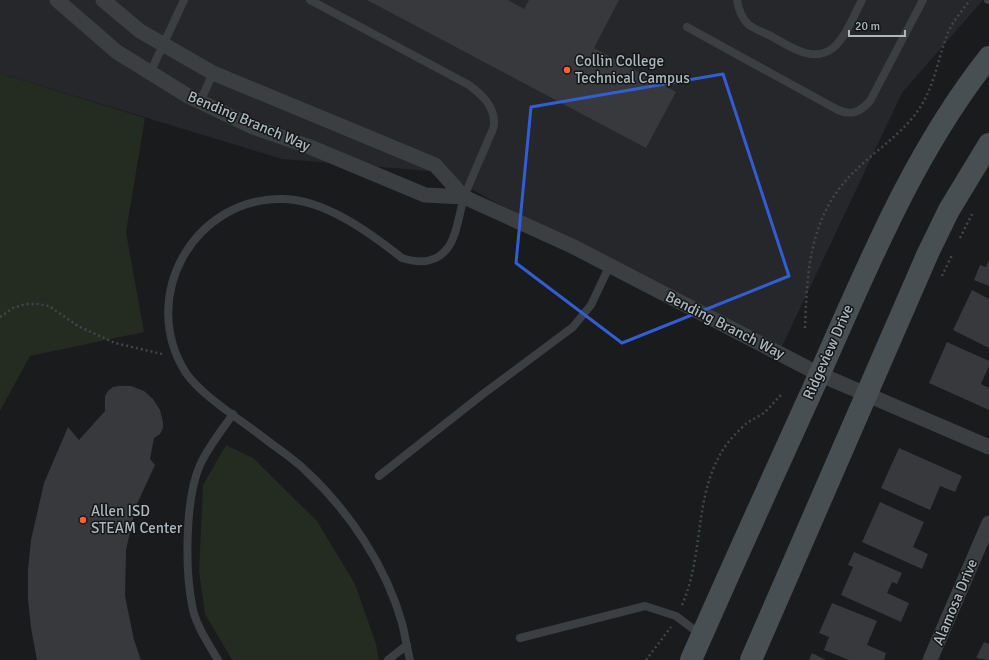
<svg xmlns="http://www.w3.org/2000/svg" width="989" height="660" font-family="Signika,sans-serif">
  <style>
    .built { fill: #26272a }
    .green { fill: #242b21 }
    .building { fill: #37393c }
    .lines { fill: none; stroke-linecap: round; stroke-linejoin: round }
    .path { stroke: #404749; stroke-width: 2.5; stroke-dasharray: 2 3; stroke-linecap: butt }
    .service { stroke: #3b3f42; stroke-width: 8 }
    .minor { stroke: #3b3f42; stroke-width: 15 }
    .secondary { stroke: #484f52; stroke-width: 22 }
    .marked { fill: none; stroke: #325ed4; stroke-width: 3; stroke-linejoin: round }
    .poi-dot { fill: #ff6230; stroke: #151618; stroke-width: 1.5 }
    .labels { text-anchor: middle; stroke-width: 3; stroke-linejoin: round; paint-order: stroke }
    .poi-label { font-size: 15px; fill: #acb8bd; stroke: #151618; text-anchor: start }
    .street-label { font-size: 15px; fill: #acb8bd; stroke: #151618 }
  </style>
  <rect width="100%" height="100%" fill="#1a1b1d"/>
  <!-- built -->
  <path class="built" d="M0 0H983L902 93 776 359 441 172 282 159 2 74 0 72Z"/>
  <!-- green -->
  <path class="green" d="M0 72 2 74 145 118 126 232 144 332 30 356 0 411Z
    M226 445 253 458 317 521 355 584 376 644 379 660H233L231 658 205 614 199 572 203 485Z"/>
  <!-- building -->
  <path class="building" d="M367 0H508L524 9 529 0H619L594 48 676 92 646 148Z
    M989 260V286L974 280 980 265 986 267Z
    M972 290 989 299V348L953 330Z
    M947 342 989 361V366L981 384 989 388V410L929 383Z
    M119 386H131L144 391 153 399 160 410 163 422V428L160 434 154 438 150 459 155 465 136 506 126 550 125 596 134 640 141 660H37L31 628 28 599V570L31 540 44 483 68 427 79 440 105 411V396L108 391 113 387Z
    M899 448 962 476 955 492 940 486 930 510 881 488Z
    M880 502 924 522 913 547 928 554 922 569 862 542Z
    M854 552 902 573 897 584 892 582 887 593 909 603 901 622 841 595 853 567 848 565Z
    M832 603 877 621 867 645 886 653 884 660H849L824 650 829 637 819 633Z
    M984 642 989 644V660L976 658Z
    M812 653 826 660H809Z"/>
  <g class="lines">
    <!-- path -->
    <path class="path" d="M960 238 972 214
      M942 276 952 255
      M0 317 13 308 26 304H38L49 306 78 326 115 343 162 354
      M805 328C807 273 809 219 850 176 872 152 904 134 921 106 935 83 938 59 947 35 952 22 962 11 970 0
      M682 605C704 555 694 499 721 453 727 442 738 431 747 423 753 419 760 416 765 412 771 406 776 400 782 394
      M646 660 671 627"/>
    <!-- service -->
    <path class="service" d="M310 0 469 85C481 94 495 106 494 124 494 128 491 134 489 138 481 158 471 178 464 198 459 213 457 238 446 250 434 264 418 263 402 258 369 232 324 199 282 199 193 198 138 298 186 373 202 396 241 420 264 438 278 449 294 459 306 471 349 511 386 566 402 623 405 635 407 648 410 660
      M737 0C738 8 742 19 749 25 755 29 764 33 771 36 789 46 813 64 833 48 846 37 854 15 862 0
      M988 0H989
      M687 27 838 110C852 116 860 112 870 101L923 0
      M150 73 184 0
      M200 102 213 73
      M379 476 483 394 573 327 591 305 609 267
      M520 638 645 606 676 616 701 635
      M218 660C208 643 195 624 192 605 185 569 185 499 200 465 208 447 222 430 233 414
      M388 660 407 645"/>
    <!-- minor -->
    <path class="minor" d="M57 0 117 52 188 96 253 127 310 147 425 195 464 197 435 165 213 73 140 31 103 0
      M464 197 572 246 819 374 989 447
      M930 660 989 523"/>
    <!-- secondary -->
    <path class="secondary" d="M691 660C733 564 777 468 820 373 869 263 914 152 989 57
      M751 660 928 253 949 210 989 144"/>
  </g>
  <!-- marked area -->
  <path class="marked" d="M723 74 789 276 622 343 516 263 531 107Z"/>
  <!-- markers -->
  <g class="poi-dot">
    <circle cx="567" cy="70" r="4"/>
    <circle cx="83" cy="520" r="4"/>
  </g>
  <g class="labels">
    <!-- poi labels -->
    <g class="poi-label">
      <text x="575" y="66">Collin College<tspan x="575" dy="17">Technical Campus</tspan></text>
      <text x="91" y="516">Allen ISD<tspan x="91" dy="17">STEAM Center</tspan></text>
    </g>
    <!-- street labels -->
    <g class="street-label">
      <text transform="translate(249 121) rotate(23)" y="5">Bending Branch Way</text>
      <text transform="translate(725 325) rotate(27)" y="5">Bending Branch Way</text>
      <text transform="translate(828 352) rotate(-66)" y="5">Ridgeview Drive</text>
      <text transform="translate(955 602) rotate(-67)" y="5">Alamosa Drive</text>
    </g>
  </g>
  <!-- scale -->
  <path d="M849 30v6h56v-6" fill="none" stroke="#acb8bd" stroke-width="2"/>
  <text x="855" y="30" font-size="12" fill="#acb8bd" stroke="#151618" stroke-width="3" paint-order="stroke">20 m</text>
</svg>
